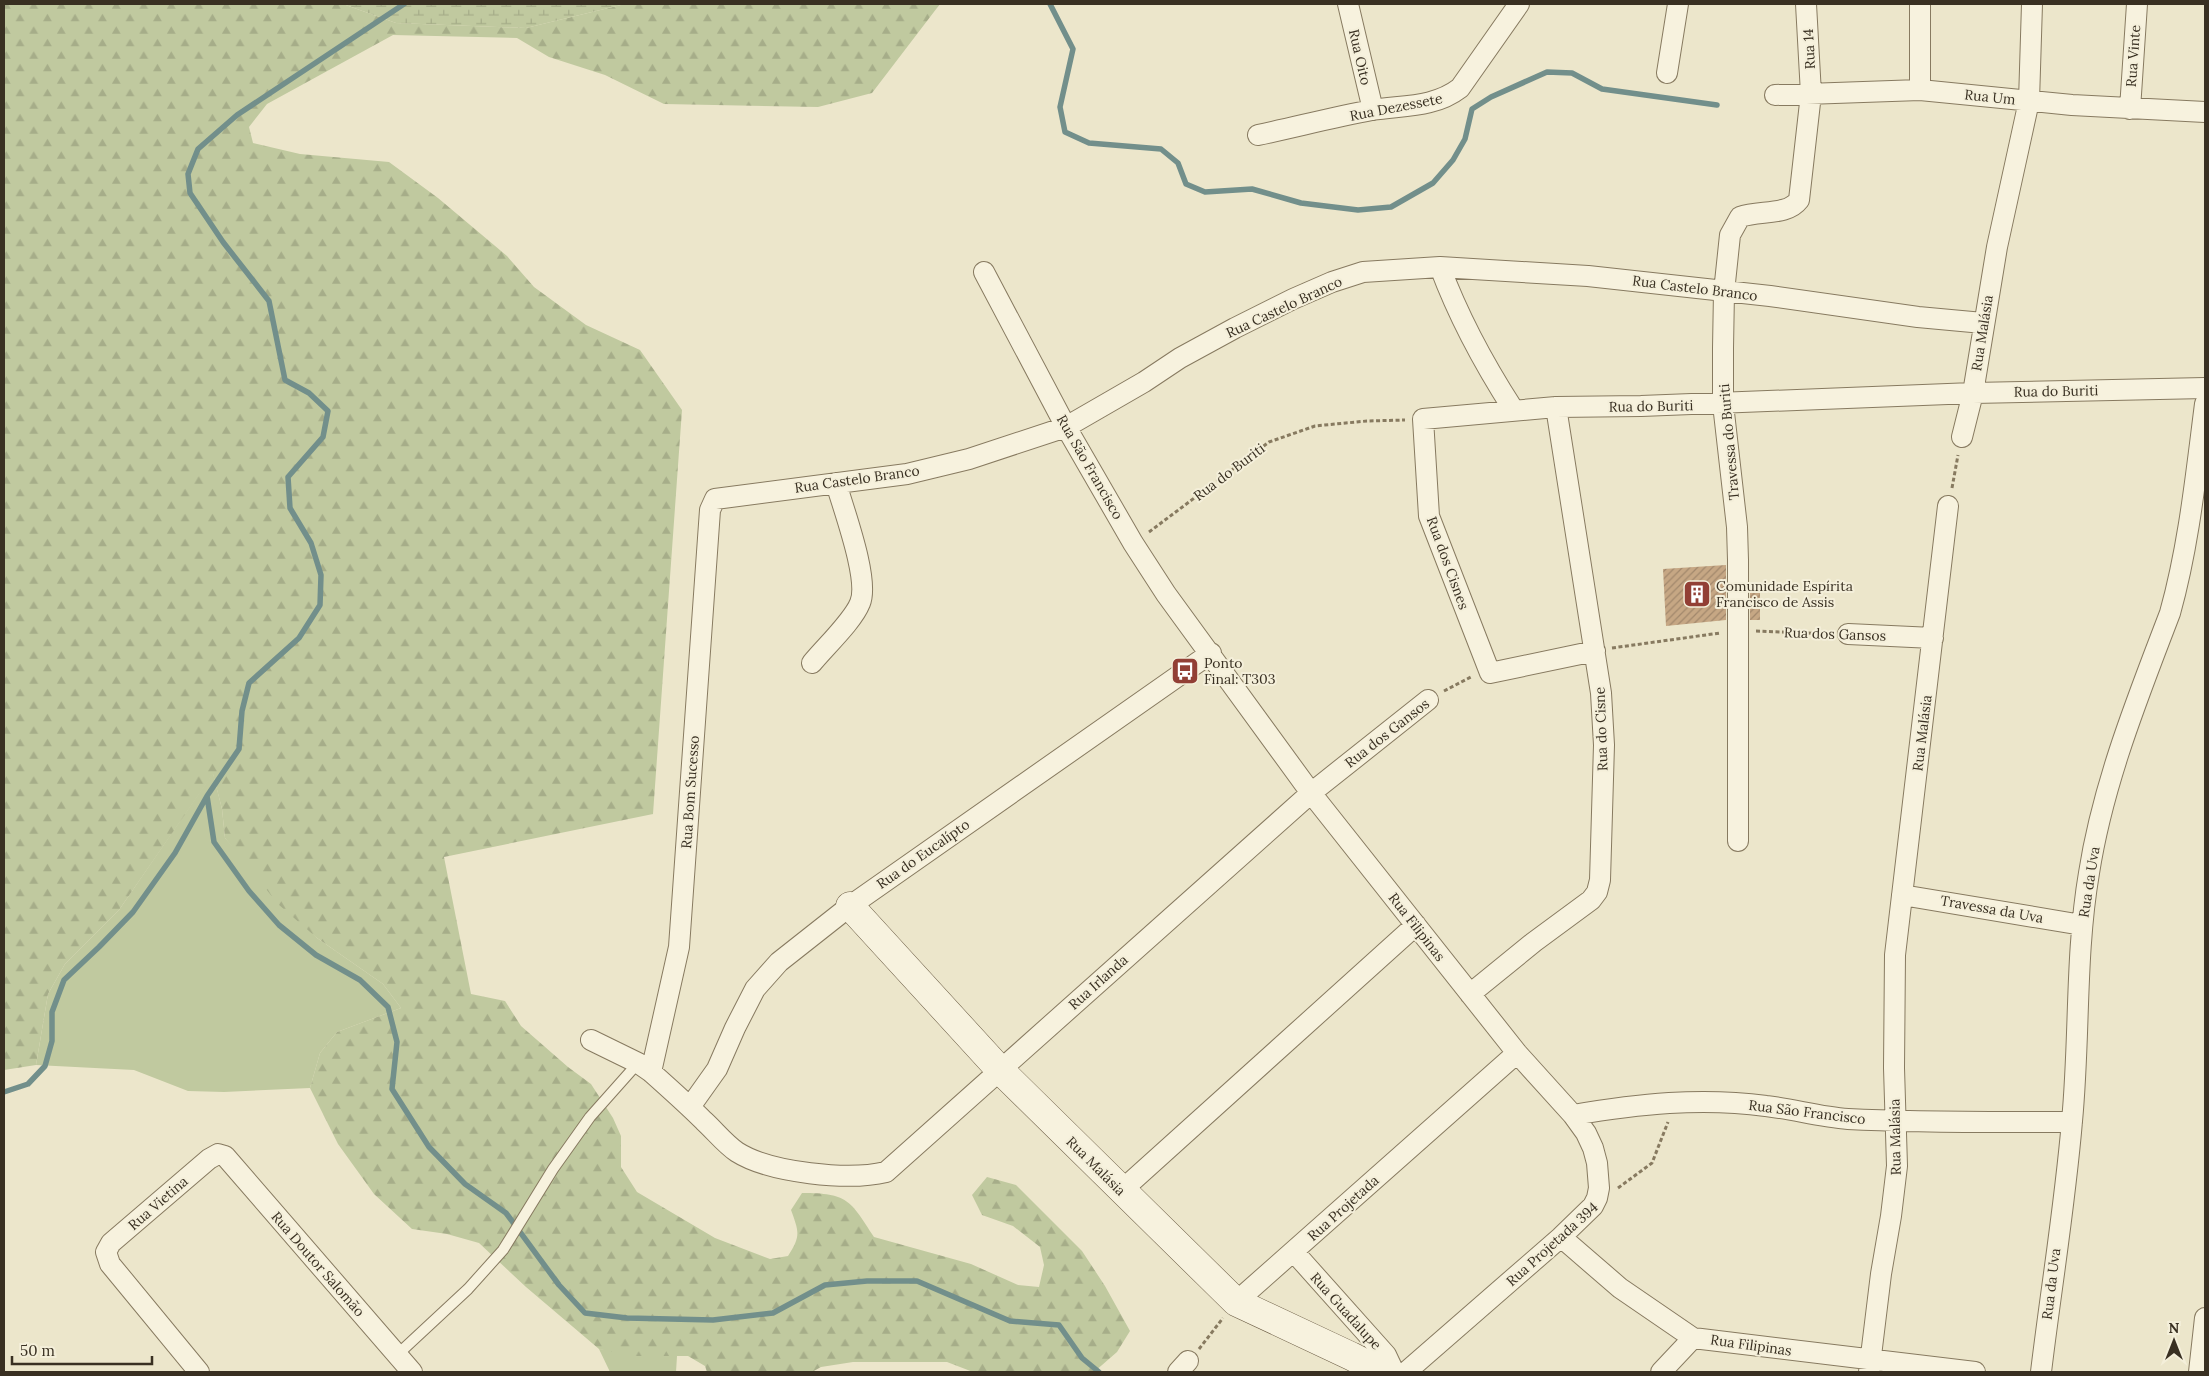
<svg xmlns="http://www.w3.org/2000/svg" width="2209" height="1376" font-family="Lora,serif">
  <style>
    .green { fill: #c0c99f }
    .forest { fill: url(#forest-firs) }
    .wetland { fill: url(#wetland-marsh) }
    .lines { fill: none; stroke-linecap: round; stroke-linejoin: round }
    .stream { stroke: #728f8b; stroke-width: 5.5 }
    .building { fill: url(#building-hatch) }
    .lane-casing { stroke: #877a60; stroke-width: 12 }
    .street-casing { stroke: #877a60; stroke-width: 22 }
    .secondary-casing { stroke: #6a5b43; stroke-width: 29 }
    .path { stroke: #877a60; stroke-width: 3; stroke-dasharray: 4 2.5; stroke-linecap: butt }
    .lane { stroke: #f7f2de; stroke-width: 10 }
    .street { stroke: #f7f2de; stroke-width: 20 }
    .secondary { stroke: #f7f2de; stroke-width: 28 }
    .labels { text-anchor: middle; stroke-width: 4; stroke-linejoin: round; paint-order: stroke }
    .street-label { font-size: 14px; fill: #393022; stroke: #f4efda }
    .poi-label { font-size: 14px; fill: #393022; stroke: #f4efda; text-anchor: start }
  </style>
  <defs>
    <pattern id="forest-firs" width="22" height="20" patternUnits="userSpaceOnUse" patternTransform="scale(1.25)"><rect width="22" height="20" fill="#c0c99f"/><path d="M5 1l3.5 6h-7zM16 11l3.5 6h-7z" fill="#a6ad89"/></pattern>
    <pattern id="wetland-marsh" width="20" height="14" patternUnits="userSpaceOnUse" patternTransform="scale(1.25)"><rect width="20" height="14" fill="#c0c99f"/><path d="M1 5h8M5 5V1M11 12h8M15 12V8" fill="none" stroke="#a6ad89"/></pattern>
    <pattern id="building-hatch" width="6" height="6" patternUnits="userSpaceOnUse" patternTransform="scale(1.25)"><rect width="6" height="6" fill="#c6a784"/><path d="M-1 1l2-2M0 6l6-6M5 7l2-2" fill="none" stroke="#a2886c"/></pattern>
  </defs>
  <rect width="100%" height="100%" fill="#ece6cb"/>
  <!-- green -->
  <path class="green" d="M213 773 222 809 225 838 317 938 383 984 401 1008 337 1032 320 1053 310 1088 224 1092 188 1091 134 1070 36 1065 48 994 65 964 119 910Z
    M599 1349 677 1356 676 1372H610Z"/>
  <!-- forest -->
  <path class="forest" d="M4 4H343L396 23 526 28 625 4H940L872 93 818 107 664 104 605 75 549 57 517 38 393 35 267 104 249 127 253 143 300 154 389 162 438 198 507 256 534 287 586 325 640 350 682 410 653 814 444 857 471 994 505 1001 521 1026 568 1067 591 1084 613 1118 621 1136V1167L637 1192 715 1238 770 1259 788 1256C801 1236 799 1232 791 1210L802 1193C848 1193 850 1200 874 1237L971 1264 1018 1285 1039 1287 1044 1265 1040 1247 1013 1226 982 1215 972 1195 987 1177 1016 1185 1082 1251 1105 1286 1130 1331 1117 1352 1094 1372H973L947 1362H853L821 1367 812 1372H707L705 1366 688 1356H633L599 1349 526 1287 479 1243 447 1234 412 1229 374 1194 338 1144 310 1088 320 1053 337 1032 401 1008 383 984 317 938 278 904 225 838 222 809 213 774 119 910 65 964 48 994 36 1065 4 1070Z"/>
  <!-- wetland -->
  <path class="wetland" d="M343 4H625L526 28 396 23Z"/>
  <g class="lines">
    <!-- stream -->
    <path class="stream" d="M404 4 237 115 198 149 188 174 190 193 223 242 269 301 285 380 309 393 328 411 323 437 288 477 290 508 311 543 321 575 320 605 299 638 249 683 242 711 239 749 207 796 214 842 249 891 279 925 316 955 360 980 388 1007 397 1042 392 1089 429 1147 465 1184 506 1213 559 1285 585 1313 627 1318 713 1320 773 1313 825 1285 867 1281H917L1010 1321 1059 1325 1082 1358 1099 1372
      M1050 4 1073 49 1060 107 1065 132 1089 143 1161 149 1178 163 1186 184 1205 192 1252 189 1301 203 1358 210 1391 207 1433 183 1453 160 1465 139 1472 109 1491 97 1547 72 1572 73 1602 89 1717 105
      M4 1092 28 1084 45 1066 52 1041V1012L64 980 99 947 133 912 175 853 207 796"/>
  </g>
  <!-- building -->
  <path class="building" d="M1726 565V620L1666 626 1663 569Z
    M1750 593H1760V620H1750Z"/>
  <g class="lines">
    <!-- lane casing -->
    <g class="lane-casing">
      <path id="lane" d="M397 1355 468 1289 503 1250 553 1169 590 1117 638 1063"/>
    </g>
    <!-- street casing -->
    <g class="street-casing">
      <path id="street" d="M1348 4 1373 110
        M1920 4V90
        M1667 73 1678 4
        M1775 95 1920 90 2072 105 2205 112
        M2130 109 2137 4
        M1258 135C1296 127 1334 117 1372 110 1403 105 1434 108 1460 88L1519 4
        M1440 267C1459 318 1484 364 1513 409
        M984 272 1066 427 1133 543 1166 594 1311 793 1517 1053 1573 1115 1586 1133 1593 1148 1597 1163 1599 1188 1597 1198 1593 1206 1561 1237 1406 1372
        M1962 437 1973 393 1997 247 2029 101 2032 4
        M1848 634 1933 638
        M1595 651 1490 673 1429 516 1423 419 1556 407 1641 406 1973 393 2205 388
        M812 663C825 647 853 621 860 603 870 580 843 508 836 483
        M1738 841V560L1737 527 1723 404V348L1724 292 1730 235 1740 217C1760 210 1787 216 1799 200L1811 94 1806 4
        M1902 895 2082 925
        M1470 994 1534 942 1591 900 1597 892 1600 880 1604 745 1601 693 1556 407
        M591 1040 638 1063 651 1072C669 1088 687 1104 704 1121 715 1131 725 1144 737 1152 770 1173 849 1181 886 1172L1311 793 1428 700
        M651 1072 679 947 710 510 715 499 907 474 969 459 1066 427 1144 382 1180 358 1235 328 1293 299 1332 282 1363 272 1440 267 1588 276 1770 296 1918 317 1983 323
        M690 1107 717 1069 735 1028 755 989 779 962 850 906 1211 653
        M1573 1115C1638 1104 1700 1097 1766 1106 1793 1109 1820 1117 1848 1119 1923 1123 1998 1122 2072 1122
        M1121 1191 1416 925
        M1561 1237 1620 1288 1693 1338 1975 1372
        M1294 1252 1386 1355 1394 1372
        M1236 1302 1517 1053
        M199 1372 110 1264 106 1252 111 1243 209 1159 218 1154 225 1156 412 1372
        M1178 1372 1188 1361
        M1661 1372 1693 1338
        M1869 1372 1881 1274 1891 1216 1897 1166 1894 1068 1895 955 1948 506
        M2041 1372C2051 1289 2065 1205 2072 1121 2080 1038 2075 955 2089 873 2103 783 2138 697 2170 613 2189 545 2196 474 2205 404
        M2199 1372 2205 1318"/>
    </g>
    <!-- secondary casing -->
    <g class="secondary-casing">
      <path id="secondary" d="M850 906 1000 1070 1236 1302 1351 1356 1382 1372"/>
    </g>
    <!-- path -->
    <path class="path" d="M1952 488 1958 455
      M1149 532 1269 442 1315 426 1367 421 1405 420
      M1756 631 1830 634
      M1612 648 1720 633
      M1444 691 1471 677
      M1618 1188 1652 1163 1668 1122
      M1199 1349 1223 1318"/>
    <!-- lane -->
    <use href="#lane" class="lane"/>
    <!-- street -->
    <use href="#street" class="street"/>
    <!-- secondary -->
    <use href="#secondary" class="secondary"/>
  </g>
  <!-- icons -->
  <defs>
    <g id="building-square" transform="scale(1.4375)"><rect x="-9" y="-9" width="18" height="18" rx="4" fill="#923f35" stroke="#f4efda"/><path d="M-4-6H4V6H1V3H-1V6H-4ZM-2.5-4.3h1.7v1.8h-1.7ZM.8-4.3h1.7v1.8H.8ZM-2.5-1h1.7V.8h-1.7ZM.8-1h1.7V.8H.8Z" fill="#fff"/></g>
    <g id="bus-square" transform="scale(1.4375)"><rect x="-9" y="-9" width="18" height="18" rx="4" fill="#923f35" stroke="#f4efda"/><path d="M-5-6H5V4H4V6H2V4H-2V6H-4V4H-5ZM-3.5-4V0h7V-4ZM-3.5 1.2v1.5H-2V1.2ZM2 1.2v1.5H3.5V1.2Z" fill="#fff"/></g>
  </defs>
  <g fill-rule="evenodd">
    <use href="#building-square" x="1697" y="594"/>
    <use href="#bus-square" x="1185" y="671"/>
  </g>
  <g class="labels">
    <!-- street labels -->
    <g class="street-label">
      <text transform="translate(1809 49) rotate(-93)" y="5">Rua 14</text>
      <text transform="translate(2133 56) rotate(-86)" y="5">Rua Vinte</text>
      <text transform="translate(1360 57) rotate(77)" y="5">Rua Oito</text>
      <text transform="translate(1990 97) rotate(6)" y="5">Rua Um</text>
      <text transform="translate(1396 107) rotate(-11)" y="5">Rua Dezessete</text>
      <text transform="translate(1695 288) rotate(7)" y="5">Rua Castelo Branco</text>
      <text transform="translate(1284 307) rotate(-25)" y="5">Rua Castelo Branco</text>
      <text transform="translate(1982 333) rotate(-81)" y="5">Rua Malásia</text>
      <text transform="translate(2056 391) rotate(-1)" y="5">Rua do Buriti</text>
      <text transform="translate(1651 406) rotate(-1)" y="5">Rua do Buriti</text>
      <text transform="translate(1729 442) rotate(-95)" y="5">Travessa do Buriti</text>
      <text transform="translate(1090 467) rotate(60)" y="5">Rua São Francisco</text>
      <text transform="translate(1229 472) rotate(-37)" y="5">Rua do Buriti</text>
      <text transform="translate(857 479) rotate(-8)" y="5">Rua Castelo Branco</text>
      <text transform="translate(1448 563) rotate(70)" y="5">Rua dos Cisnes</text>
      <text transform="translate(1835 634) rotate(2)" y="5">Rua dos Gansos</text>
      <text transform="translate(1601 729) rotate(-92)" y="5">Rua do Cisne</text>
      <text transform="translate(1387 733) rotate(-38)" y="5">Rua dos Gansos</text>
      <text transform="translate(1922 733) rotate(-83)" y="5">Rua Malásia</text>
      <text transform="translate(690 792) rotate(-86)" y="5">Rua Bom Sucesso</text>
      <text transform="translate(923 854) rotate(-35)" y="5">Rua do Eucalípto</text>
      <text transform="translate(2089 882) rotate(-81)" y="5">Rua da Uva</text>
      <text transform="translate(1992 909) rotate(10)" y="5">Travessa da Uva</text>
      <text transform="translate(1417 927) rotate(52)" y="5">Rua Filipinas</text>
      <text transform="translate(1098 982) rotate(-42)" y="5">Rua Irlanda</text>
      <text transform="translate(1807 1112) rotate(7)" y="5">Rua São Francisco</text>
      <text transform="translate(1895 1137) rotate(-91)" y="5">Rua Malásia</text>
      <text transform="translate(1096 1166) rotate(45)" y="5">Rua Malásia</text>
      <text transform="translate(158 1203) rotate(-41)" y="5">Rua Vietina</text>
      <text transform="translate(1343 1208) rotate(-42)" y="5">Rua Projetada</text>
      <text transform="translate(1552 1244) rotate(-42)" y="5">Rua Projetada 394</text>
      <text transform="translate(318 1264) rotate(49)" y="5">Rua Doutor Salomão</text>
      <text transform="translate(2051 1284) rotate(-83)" y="5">Rua da Uva</text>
      <text transform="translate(1346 1311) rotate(48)" y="5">Rua Guadalupe</text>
      <text transform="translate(1751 1345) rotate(8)" y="5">Rua Filipinas</text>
    </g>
    <!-- poi labels -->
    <g class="poi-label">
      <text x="1716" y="591">Comunidade Espírita<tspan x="1716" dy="16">Francisco de Assis</tspan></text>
      <text x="1204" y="668">Ponto<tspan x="1204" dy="16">Final: T303</tspan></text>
    </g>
  </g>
  <!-- border -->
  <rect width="2209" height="1376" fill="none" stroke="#393022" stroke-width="10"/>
  <!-- north arrow -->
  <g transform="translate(2174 1341)" stroke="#f4efda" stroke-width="4" paint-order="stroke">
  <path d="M0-4L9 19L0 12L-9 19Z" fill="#393022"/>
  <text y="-8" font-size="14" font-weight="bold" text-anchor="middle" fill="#393022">N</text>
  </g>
  <!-- scale -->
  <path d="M12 1356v8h140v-8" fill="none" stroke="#393022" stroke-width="2.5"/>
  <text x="20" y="1356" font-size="15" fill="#393022" stroke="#f4efda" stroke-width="4" paint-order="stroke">50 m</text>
</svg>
